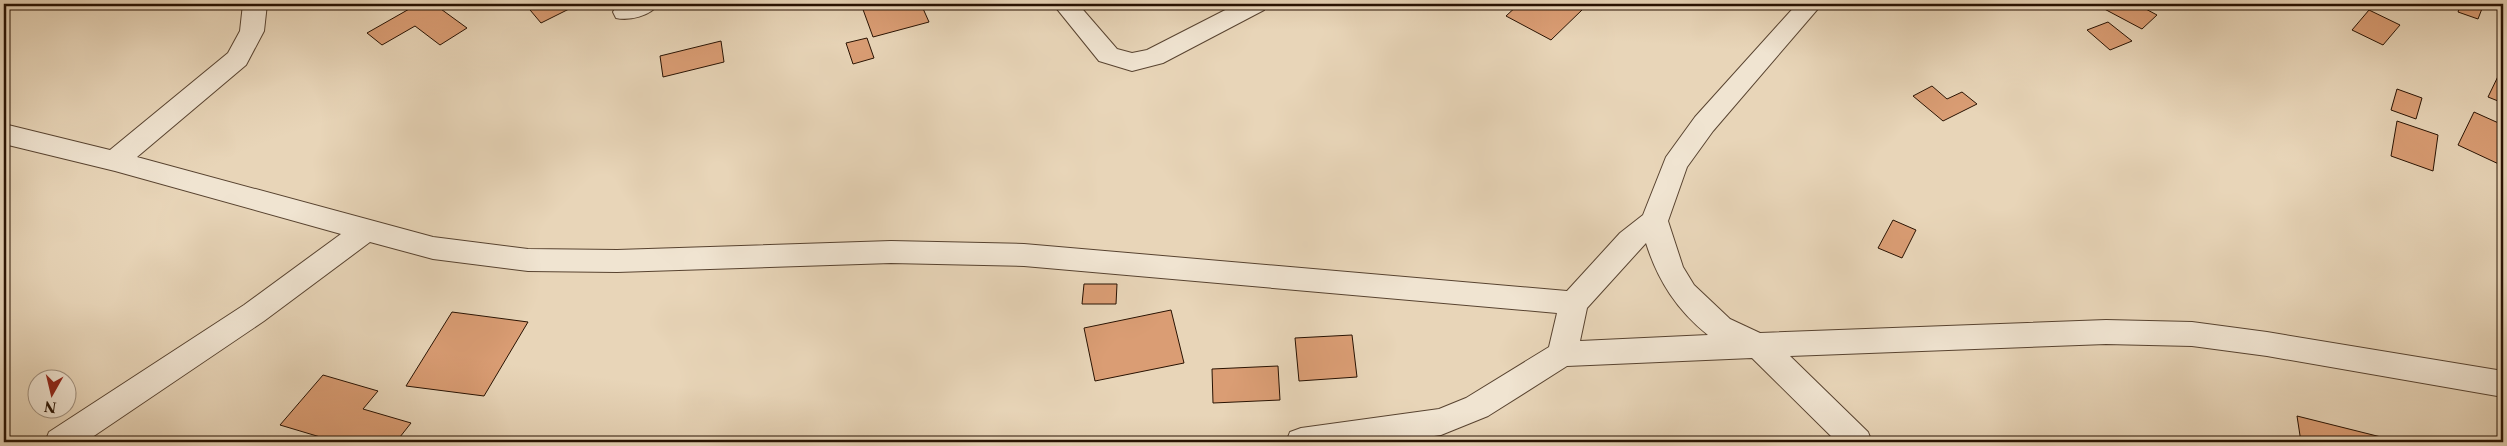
<svg xmlns="http://www.w3.org/2000/svg" width="2507" height="446" font-family="'Libre Caslon Text',serif">
  <style>
    .building { fill: #da9d74; stroke: #281202 }
    .lines { fill: none; stroke-linecap: round; stroke-linejoin: round }
    .minor-casing { stroke: #584330; stroke-width: 2 }
    .minor { fill: #f0e4d1; fill-rule: evenodd }
  </style>
  <rect width="100%" height="100%" fill="#e8d5b8"/>
  <filter id="stains"><feTurbulence type="fractalNoise" baseFrequency=".004" numOctaves="4"/><feColorMatrix values="0 0 0 0 .2 0 0 0 0 .09 0 0 0 0 .02 0 0 0 .5 -.17"/></filter>
  <radialGradient id="worn" r=".72"><stop offset=".6" stop-color="#630" stop-opacity="0"/><stop offset="1" stop-color="#630" stop-opacity=".3"/></radialGradient>
  <!-- building -->
  <path class="building" d="M418 4H434L467 28 440 45 415 26 382 45 367 33Z
    M525 4H570L573 7 541 23Z
    M861 4H921L929 22 873 37Z
    M1519 4H1572L1583 9 1551 40 1506 16Z
    M2095 4H2145L2142 7 2157 15 2142 29Z
    M2461 4 2483 6 2478 19 2458 12Z
    M2369 10 2400 25 2383 45 2352 30Z
    M2108 22 2132 41 2110 50 2087 30Z
    M867 38 874 58 853 64 846 43Z
    M721 41 724 62 663 77 660 56Z
    M2503 66V103L2488 97Z
    M1932 86 1947 99 1962 92 1977 104 1943 121 1913 96Z
    M2397 89 2422 98 2416 119 2391 110Z
    M2474 112 2503 125V166L2458 145Z
    M2397 121 2438 135 2433 171 2391 156Z
    M1893 220 1916 230 1902 258 1878 248Z
    M1084 284H1117L1116 304H1082Z
    M1171 310 1184 363 1095 381 1084 328Z
    M452 312 528 322 484 396 406 386Z
    M1352 335 1357 377 1299 381 1295 338Z
    M1278 366 1280 400 1213 403 1212 369Z
    M323 375 378 391 363 409 411 423 396 442H337L280 425Z
    M2297 416 2381 437V442H2301Z"/>
  <g class="lines">
    <!-- minor casing -->
    <g class="minor-casing">
      <path id="minor" d="M243 4H267L264 31 246 65 137 157 433 237 528 249 617 250 891 241 1024 244 1567 291 1620 233 1643 215 1666 157 1695 117 1797 4H1822L1713 131 1687 167 1668 221 1683 267 1694 285 1730 319 1760 333 2106 320 2192 322 2267 332 2503 371V397L2267 356 2192 346 2106 344 1790 356 1868 432 1872 442H1837L1752 358 1567 366 1488 416 1441 435 1393 442H1286L1290 432 1301 428 1439 409 1466 398 1549 347 1557 313 1024 266 891 263 617 272 528 271 433 259 370 242 264 321 85 442H45L49 432 244 305 341 234 115 171 4 144V124L110 150 228 53 240 31ZM1646 243C1658 281 1677 310 1708 335L1580 341 1587 308Z
        M623 4H658C651 16 629 21 616 18L613 12 616 6Z
        M1053 4H1078L1117 49 1132 53 1147 50 1237 4H1268L1264 10 1163 63 1132 71 1099 61Z"/>
    </g>
    <!-- minor -->
    <use href="#minor" class="minor"/>
  </g>
  <!-- margin -->
  <rect width="2507" height="446" fill="none" stroke="#e8d5b8" stroke-width="20"/>
  <rect x="5" y="5" width="2497" height="436" fill="none" stroke="#281202" stroke-width="2.5"/>
  <rect x="10" y="10" width="2487" height="426" fill="none" stroke="#281202"/>
  <!-- north arrow -->
  <g transform="translate(52 394) rotate(188)"><circle r="24" fill="#f0e4d1" stroke="#a0907e"/>
  <path d="M0-4L9 19L0 12L-9 19Z" fill="#8f2418"/>
  <text y="-8" font-size="14" font-weight="bold" text-anchor="middle" fill="#281202">N</text>
  </g>
  <rect width="100%" height="100%" filter="url(#stains)"/>
  <rect width="100%" height="100%" fill="url(#worn)"/>
</svg>
